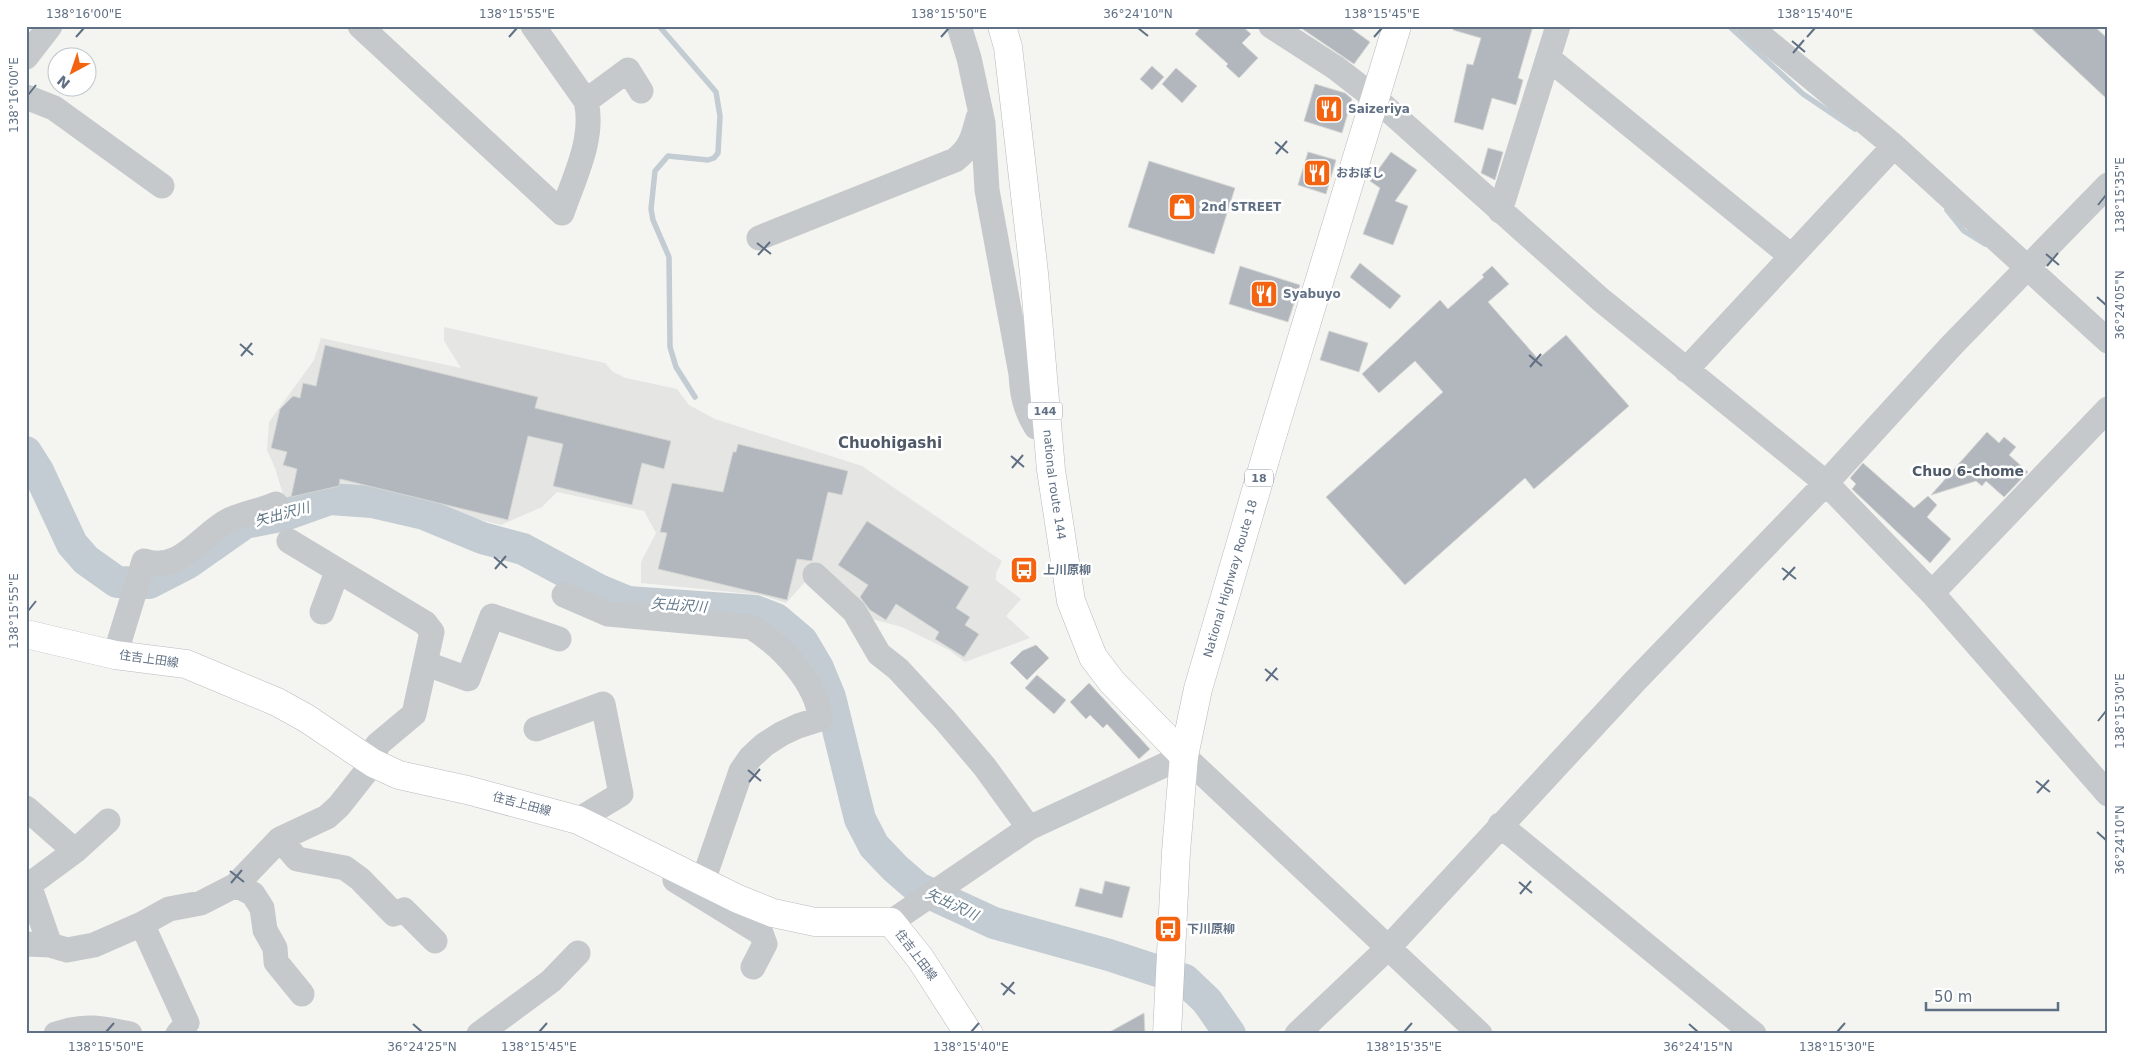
<svg xmlns="http://www.w3.org/2000/svg" width="2134" height="1060" font-family="'DejaVu Sans','Noto Sans JP',sans-serif">
  <style>
    .built { fill: #e5e6e4 }
    .lines { fill: none; stroke-linecap: round; stroke-linejoin: round }
    .stream { stroke: #c3ccd2; stroke-width: 5.5 }
    .river { stroke: #c3ccd2; stroke-width: 32 }
    .building { fill: #b1b7bd; stroke: #d5d6d3 }
    .major-casing { stroke: #b8bbbf; stroke-width: 29 }
    .highway-casing { stroke: #b7babd; stroke-width: 29 }
    .minor { stroke: #c6c9cc; stroke-width: 25 }
    .major { stroke: #fff; stroke-width: 28 }
    .highway { stroke: #fff; stroke-width: 28 }
    .ticks { fill: none; stroke: #607084; stroke-width: 2 }
    .labels { text-anchor: middle; stroke-width: 5; stroke-linejoin: round; paint-order: stroke }
    .shield { fill: #fff; stroke: #909ba9; stroke-width: 1 }
    .shield-label { font-size: 11px; font-weight: bold; fill: #607084 }
    .poi-label { font-size: 12px; font-weight: bold; fill: #607084; stroke: #fff; text-anchor: start }
    .street-label { font-size: 12px; fill: #607084; stroke: #fff }
    .neighbourhood-label { font-size: 14px; font-weight: bold; fill: #4f5a69; stroke: #fff }
    .water-label { font-size: 14px; font-style: italic; fill: #617989; stroke: #fff }
    .quarter-label { font-size: 15px; font-weight: bold; fill: #4f5a69; stroke: #fff }
    .neatline { fill: none; stroke: #607084; stroke-width: 2 }
    .ticks-label { font-size: 12px; text-anchor: middle; fill: #607084 }
  </style>
  <rect width="100%" height="100%" fill="#f4f5f0"/>
  <!-- built -->
  <path class="built" d="M444 327 605 363 613 372 626 378 677 389 689 405 715 419 862 466 1002 561 996 573V580L1021 599 1006 616 1030 638 965 662 949 650 902 627 872 619 816 570 786 603 761 595 641 583V562L656 533 644 511 557 492 542 507 501 525 372 493 330 491 286 504 275 468 267 450 269 422 314 360 321 338 461 368 444 341Z"/>
  <g class="lines">
    <!-- stream -->
    <path class="stream" d="M659 26 716 92 720 116 718 153 714 158 708 160 668 156 655 171 651 209 653 220 669 257 670 347 676 367 695 397
      M1729 26 1803 94 1855 129
      M1947 210 1964 231 1985 244"/>
    <!-- river -->
    <path class="river" d="M26 452 38 471 72 544 86 560 117 582 149 583 188 563 245 523 285 515 330 499 372 502 424 514 482 538 523 549 599 590 628 602 755 611 776 619 802 641 818 668 830 697 860 819 874 846 895 868 918 888 994 923 1109 955 1185 980 1207 1001 1230 1034"/>
  </g>
  <!-- building -->
  <path class="building" d="M1202 26H1242L1251 34 1242 43 1258 58 1239 78 1226 66 1228 64 1195 34Z
    M1298 26H1348L1370 42 1354 64Z
    M1454 26H1533L1518 78 1523 80 1516 105 1492 98 1483 130 1454 122 1467 64 1473 65 1481 38 1453 30Z
    M2029 26H2094L2108 39V100Z
    M1152 66 1164 77 1152 90 1140 79Z
    M1176 68 1197 86 1182 103 1162 84Z
    M1315 84 1345 93 1352 99 1342 133 1304 121Z
    M1488 148 1503 152 1495 180 1481 173Z
    M1308 152 1336 160 1326 194 1298 185Z
    M1391 152 1417 170 1395 201 1408 206 1393 245 1363 234 1380 188 1370 181Z
    M1149 161 1235 188 1214 254 1128 227Z
    M1360 263 1401 296 1390 309 1350 277Z
    M1240 266 1300 285 1288 322 1229 304Z
    M1492 266 1509 284 1488 302 1538 359 1566 335 1629 406 1534 489 1525 478 1405 585 1326 497 1443 392 1415 361 1379 393 1362 374 1440 300 1448 309 1484 277 1482 275Z
    M1329 331 1368 343 1359 372 1320 360Z
    M325 345 538 397 535 408 671 441 664 469 642 463 632 505 553 486 563 444 528 436 508 520 340 479 339 486 291 497 297 469 283 465 287 452 271 448 280 409 293 396 300 398 303 383 316 386Z
    M1987 432 1999 443 2004 437 2016 447 2009 455 2028 472 2004 497 1986 481 1982 486 1976 481 1931 495Z
    M738 444 848 471 842 495 828 492 812 561 797 559 787 600 658 569 667 533 660 532 672 483 723 492 733 452H736Z
    M1863 463 1914 508 1928 496 1937 505 1927 517 1951 539 1930 563 1852 489 1856 484 1850 478Z
    M867 521 969 587 956 608 970 617 965 625 979 634 964 657 935 639 939 632 896 604 886 620 870 610 860 597 868 585 838 565Z
    M1036 645 1049 658 1027 680 1010 663 1022 651Z
    M1037 675 1066 700 1054 714 1025 688Z
    M1089 683 1150 749 1139 759 1107 724 1103 728 1090 715 1086 719 1070 702Z
    M1105 881 1130 887 1122 918 1075 906 1080 888 1102 894Z
    M1144 1013 1145 1034H1106Z"/>
  <g class="lines">
    <!-- major casing -->
    <g class="major-casing">
      <path id="major" d="M26 634 115 655 186 664 277 702 306 718 373 763 399 775 467 790 578 820 738 899 773 913 815 922H891L920 958 969 1034"/>
    </g>
    <!-- highway casing -->
    <g class="highway-casing">
      <g id="highway">
        <path id="s1" d="M1002 26 1008 47 1034 273 1051 470 1071 601 1093 657 1112 682 1184 756"/>
        <path id="s2" d="M1167 1034 1176 852 1184 756 1198 689 1270 443 1397 26"/>
      </g>
    </g>
    <!-- minor -->
    <path class="minor" d="M360 26 562 213C574 178 595 138 586 101L533 26
      M959 26 969 58 983 123 987 190 1021 374C1022 395 1025 409 1036 427L1047 428
      M1271 26 1336 68 1376 99 1600 299 1826 483 1932 593 2108 794
      M1749 26 1894 146 2108 341
      M26 57 50 26
      M1548 58 1791 256
      M26 97 54 108 162 186
      M586 101 628 70 641 91
      M1500 211 1558 26
      M759 238 955 160C971 148 973 136 978 118
      M1686 370 1894 146
      M815 575 854 611 879 654 898 669 945 720 984 766 1029 828
      M1932 593 2108 409
      M564 595 608 614 751 627C781 645 818 684 820 719L798 726 781 734 764 745 750 758 741 771 703 881
      M322 612 337 572
      M115 655 144 561C182 573 201 533 231 519 246 513 262 510 276 504
      M427 664 468 679 492 616 559 639
      M536 729 603 704 621 794 578 820
      M26 808 75 851
      M1500 825 1754 1034
      M280 839 297 859 345 868 360 879 394 914 404 910 435 941
      M675 880 761 933 765 944 753 967
      M236 885 253 894 262 908 265 930 275 948 276 962 302 994
      M891 922 1029 828 1184 756 1480 1034
      M142 924 187 1023 178 1034
      M26 944 50 945 67 950 94 945 142 924 169 909 201 903 236 885 280 839 327 817 339 806 373 763 377 745 414 714 432 632 425 623 289 541
      M50 945 29 885 75 851 108 821
      M56 1034C84 1024 102 1028 130 1034
      M479 1034 551 981 578 953
      M1297 1034 1389 947 1636 680 1826 483 1952 345 2108 185"/>
    <!-- major -->
    <use href="#major" class="major"/>
    <!-- highway -->
    <use href="#highway" class="highway"/>
  </g>
  <!-- ticks -->
  <path class="ticks" d="M1138 28 1148 36M76 37 84 28M509 37 517 28M941 37 949 28M1374 37 1382 28M1807 37 1815 28M1792 41 1805 52M1793 53 1804 40M28 95 36 85M1275 142 1288 153M1276 154 1287 141M2098 205 2106 195M757 243 771 254M2046 254 2059 265M758 255 770 242M2047 266 2058 253M2097 297 2106 305M240 344 253 355M1529 355 1542 366M241 356 252 343M1530 367 1541 354M1011 456 1024 467M1012 468 1023 455M494 557 507 568M1782 568 1796 579M495 569 506 556M1783 580 1795 567M28 611 36 601M1265 669 1278 680M1266 681 1277 668M2098 721 2106 711M748 770 761 781M2036 781 2050 792M749 782 760 769M2037 793 2049 780M2097 832 2106 840M230 871 244 882M1519 882 1532 893M231 883 242 870M1520 894 1531 881M1001 983 1015 994M1003 995 1014 982M413 1024 422 1032M1689 1024 1698 1032M106 1032 114 1023M539 1032 547 1023M971 1032 979 1023M1404 1032 1412 1023M1837 1032 1845 1023"/>
  <!-- icons -->
  <defs>
    <g id="restaurant-square" transform="scale(1.4375)"><rect x="-9" y="-9" width="18" height="18" rx="4" fill="#f46310" stroke="#fff"/><path d="M-5-6h1v4h1v-4h1v4h1v-4h1v5L-1.5 .5V6h-2V.5L-5-1ZM5-6V6H3V1.5H1.5Q1.5-4 5-6Z" fill="#fff"/></g>
    <g id="shop-square" transform="scale(1.4375)"><rect x="-9" y="-9" width="18" height="18" rx="4" fill="#f46310" stroke="#fff"/><path d="M-5-2.5h2.3a2.7 3.5 0 0 1 5.4 0H5L5.5 6h-11ZM-1.5-2.5h3a1.5 2.3 0 0 0-3 0Z" fill="#fff"/></g>
    <g id="bus-square" transform="scale(1.4375)"><rect x="-9" y="-9" width="18" height="18" rx="4" fill="#f46310" stroke="#fff"/><path d="M-5-6H5V4H4V6H2V4H-2V6H-4V4H-5ZM-3.5-4V0h7V-4ZM-3.5 1.2v1.5H-2V1.2ZM2 1.2v1.5H3.5V1.2Z" fill="#fff"/></g>
  </defs>
  <g fill-rule="evenodd">
    <use href="#restaurant-square" x="1329" y="109"/>
    <use href="#restaurant-square" x="1317" y="173"/>
    <use href="#shop-square" x="1182" y="207"/>
    <use href="#restaurant-square" x="1264" y="294"/>
    <use href="#bus-square" x="1024" y="570"/>
    <use href="#bus-square" x="1168" y="929"/>
  </g>
  <g class="labels">
    <!-- shield labels -->
    <g class="shield">
      <rect x="1027.5" y="402.5" width="35" height="17" rx="4"/>
      <rect x="1245" y="469.5" width="28" height="17" rx="4"/>
    </g>
    <g class="shield-label">
      <text x="1045" y="415">144</text>
      <text x="1259" y="482">18</text>
    </g>
    <!-- poi labels -->
    <g class="poi-label">
      <text x="1348" y="113">Saizeriya</text>
      <text x="1336" y="177">おおぼし</text>
      <text x="1201" y="211">2nd STREET</text>
      <text x="1283" y="298">Syabuyo</text>
      <text x="1043" y="574">上川原柳</text>
      <text x="1187" y="933">下川原柳</text>
    </g>
    <!-- street labels -->
    <g class="street-label">
      <text dy="4" stroke="none"><textPath href="#s1" startOffset="462">national route 144</textPath></text>
      <text dy="4" stroke="none"><textPath href="#s2" startOffset="462">National Highway Route 18</textPath></text>
      <text transform="translate(149 659) rotate(8)" y="4">住吉上田線</text>
      <text transform="translate(522 804) rotate(15)" y="4">住吉上田線</text>
      <text transform="translate(916 955) rotate(53)" y="4">住吉上田線</text>
    </g>
    <!-- neighbourhood labels -->
    <g class="neighbourhood-label">
      <text x="1968" y="476">Chuo 6-chome</text>
    </g>
    <!-- water labels -->
    <g class="water-label">
      <text transform="translate(282 514) rotate(-15)" y="5">矢出沢川</text>
      <text transform="translate(679 605) rotate(4)" y="5">矢出沢川</text>
      <text transform="translate(952 904) rotate(25)" y="5">矢出沢川</text>
    </g>
    <!-- quarter labels -->
    <g class="quarter-label">
      <text x="890" y="448">Chuohigashi</text>
    </g>
  </g>
  <!-- border -->
  <rect width="2134" height="1060" fill="none" stroke="#ffffff" stroke-width="55"/>
  <!-- north arrow -->
  <g transform="translate(72 72) rotate(220)"><circle r="24" fill="#ffffff" stroke="#bfc6ce"/>
  <path d="M0-4L9 19L0 12L-9 19Z" fill="#f46310"/>
  <text y="-8" font-size="14" font-weight="bold" text-anchor="middle" fill="#607084">N</text>
  </g>
  <!-- scale -->
  <path d="M1926 1002v8h132v-8" fill="none" stroke="#607084" stroke-width="2.5"/>
  <text x="1934" y="1002" font-size="15" fill="#607084" stroke="#ffffff" stroke-width="4" paint-order="stroke">50 m</text>
  <rect x="28" y="28" width="2078" height="1004" class="neatline"/>
  <g class="ticks-label">
    <text x="84" y="18">138°16'00"E</text>
    <text x="517" y="18">138°15'55"E</text>
    <text x="949" y="18">138°15'50"E</text>
    <text x="1138" y="18">36°24'10"N</text>
    <text x="1382" y="18">138°15'45"E</text>
    <text x="1815" y="18">138°15'40"E</text>
    <text transform="translate(14 95) rotate(-90)" y="4">138°16'00"E</text>
    <text transform="translate(2120 195) rotate(-90)" y="4">138°15'35"E</text>
    <text transform="translate(2120 305) rotate(-90)" y="4">36°24'05"N</text>
    <text transform="translate(14 611) rotate(-90)" y="4">138°15'55"E</text>
    <text transform="translate(2120 711) rotate(-90)" y="4">138°15'30"E</text>
    <text transform="translate(2120 840) rotate(-90)" y="4">36°24'10"N</text>
    <text x="106" y="1051">138°15'50"E</text>
    <text x="422" y="1051">36°24'25"N</text>
    <text x="539" y="1051">138°15'45"E</text>
    <text x="971" y="1051">138°15'40"E</text>
    <text x="1404" y="1051">138°15'35"E</text>
    <text x="1698" y="1051">36°24'15"N</text>
    <text x="1837" y="1051">138°15'30"E</text>
  </g>
</svg>
